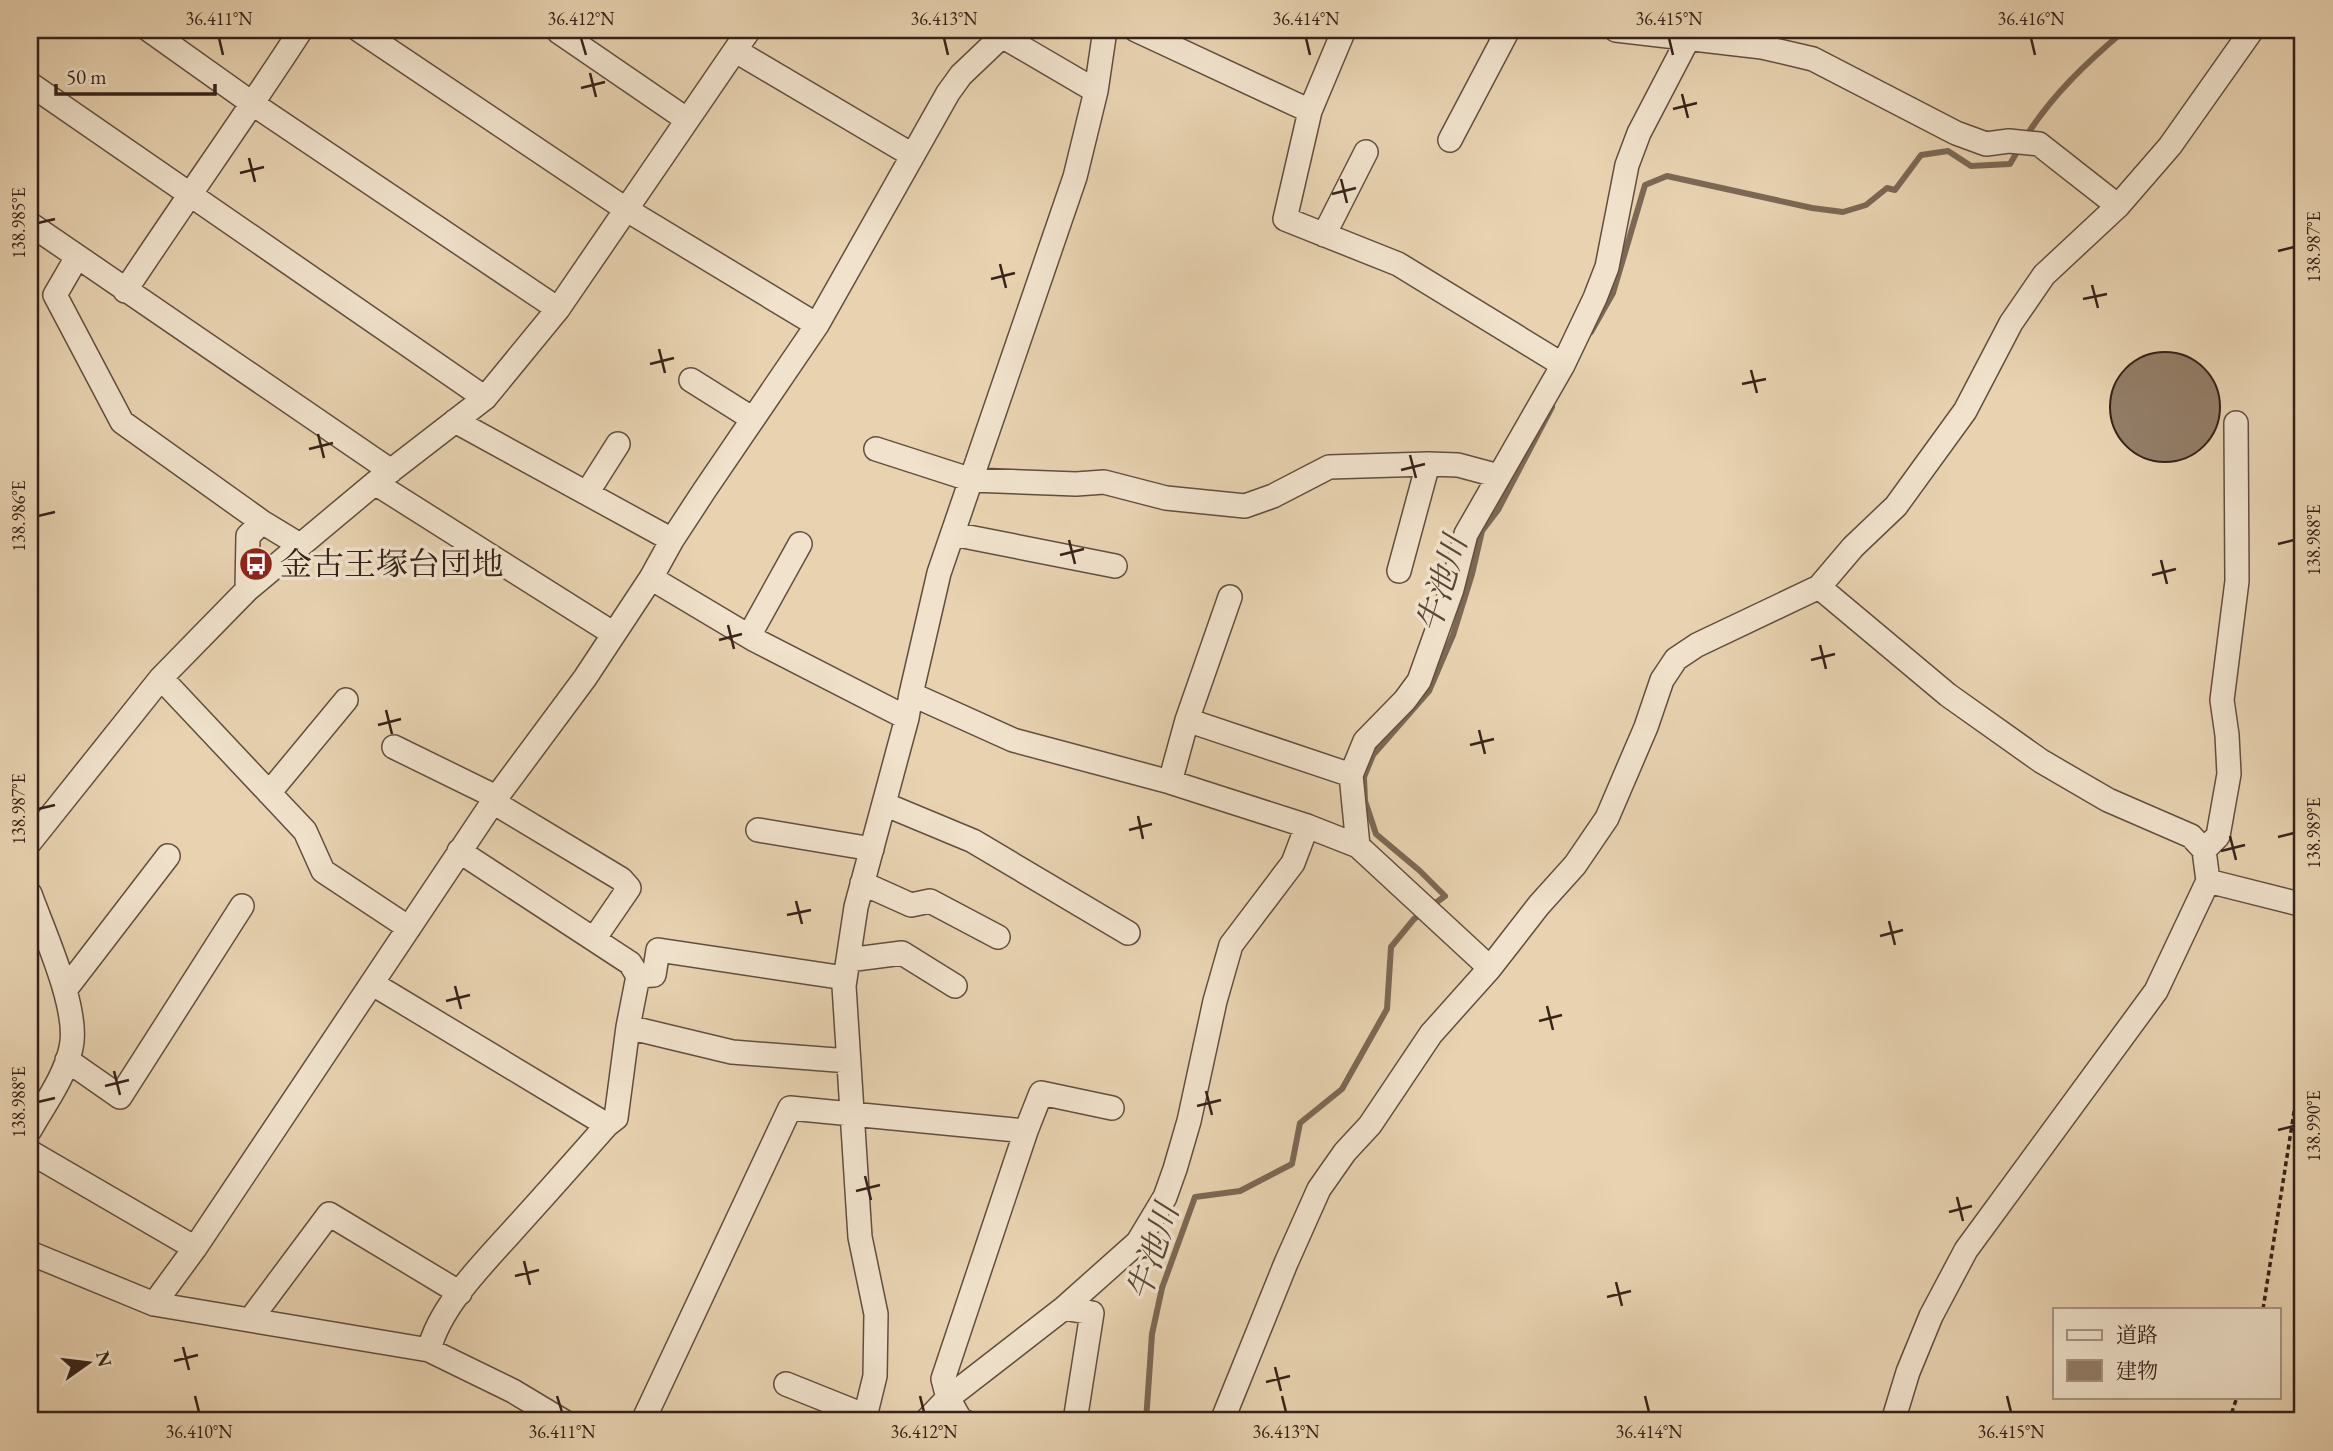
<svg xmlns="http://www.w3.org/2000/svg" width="2333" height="1451" font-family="'EB Garamond','Noto Serif JP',serif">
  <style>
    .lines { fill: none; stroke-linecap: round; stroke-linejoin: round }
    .stream { stroke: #7c6855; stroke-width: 6 }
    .building { fill: #937e68; stroke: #362219; stroke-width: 2 }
    .minor-casing { stroke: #624e3f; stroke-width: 26 }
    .path { stroke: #362219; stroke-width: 3.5; stroke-dasharray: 5 3.5; stroke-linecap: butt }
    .minor { stroke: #f0e2cc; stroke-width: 23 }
    .ticks { fill: none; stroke: #362219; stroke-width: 2.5 }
    .labels { text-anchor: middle; stroke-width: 7; stroke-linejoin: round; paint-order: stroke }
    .poi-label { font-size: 32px; fill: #362219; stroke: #f0e2cc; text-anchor: start }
    .water-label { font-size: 33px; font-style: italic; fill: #594537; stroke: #f0e2cc }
    .neatline { fill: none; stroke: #362219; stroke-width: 2.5 }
    .ticks-label { font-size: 18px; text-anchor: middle; fill: #362219 }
  </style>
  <rect width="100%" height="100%" fill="#e8d2b0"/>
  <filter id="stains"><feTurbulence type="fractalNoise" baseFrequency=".00286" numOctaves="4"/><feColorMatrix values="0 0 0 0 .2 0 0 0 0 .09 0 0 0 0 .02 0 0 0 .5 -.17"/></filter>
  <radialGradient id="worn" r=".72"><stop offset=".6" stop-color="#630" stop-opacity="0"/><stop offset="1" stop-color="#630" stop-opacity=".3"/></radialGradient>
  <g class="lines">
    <!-- stream -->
    <path class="stream" d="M2025 138C2052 95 2087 62 2125 30
      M1591 332 1613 293 1645 185 1667 176 1812 208 1843 212 1866 205 1887 188 1895 190 1921 155 1948 151 1971 166 2010 164 2020 147
      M1146 1421 1152 1334 1162 1288 1195 1197 1240 1191 1292 1164 1300 1123 1342 1089 1387 1009 1391 947 1414 919 1445 896 1420 871 1376 834 1365 801 1364 777 1373 755 1429 691 1453 635 1472 574 1482 531 1498 510 1552 407"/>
  </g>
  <!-- building -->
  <path class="building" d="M2110 407a55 55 0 1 1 110 0a55 55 0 1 1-110 0Z
    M2273 1417 2303 1419V1421H2273Z"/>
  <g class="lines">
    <!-- minor casing -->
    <g class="minor-casing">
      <path id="minor" d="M149 30 253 104 558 309
        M359 30 627 210 817 325
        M995 30 1002 36 1096 91
        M1136 30 1310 111
        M1344 30 1310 111 1285 219 1398 264 1563 365
        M1616 30 1762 47 1813 59 1956 133 1986 144 2009 141 2039 144 2118 206
        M559 32 686 119
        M736 51 912 155
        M30 84 485 398
        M1450 140 1508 30
        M30 224 391 471
        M1324 235 1366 152
        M77 257 55 295 122 422 262 522 300 545
        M125 291C183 203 244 118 301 30
        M691 380 753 419
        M455 421 672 540
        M876 449 972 480 1076 484 1104 482 1166 498 1245 506 1273 496 1329 467 1428 464 1458 465 1499 476
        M375 483 614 634
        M587 493 618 444
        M953 534 1115 566
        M1399 571 1428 464
        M651 578 755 640 907 718
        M1819 587 1948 695 2041 761 2108 800 2191 836 2204 850 2208 881 2156 991 1966 1250 1931 1316 1908 1372 1893 1421
        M247 590 248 536 262 522
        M749 636 800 544
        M161 678 305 831 323 871 409 928
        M911 694 1013 740 1170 782 1307 826 1358 846 1490 968
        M1187 720 1351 775
        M394 747 496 797
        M1170 782 1187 720 1230 597
        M269 793 346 700
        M493 802 621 879 629 888 594 939
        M884 804 973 841 1128 933
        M758 830 872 849
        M30 842 161 678 247 590 375 483 485 398 558 309 749 30
        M1358 846 1351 775 1365 741 1405 700 1419 681 1452 589 1466 534 1563 365 1595 298 1607 267 1627 165 1639 133 1688 39
        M2204 850 2218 836 2229 774 2227 735 2222 700 2237 581 2236 423
        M459 851 630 963 638 976 628 1027
        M2208 881 2303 905
        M862 883 911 905 930 901 998 937
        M30 894C44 933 80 1010 71 1048 65 1077 44 1105 30 1130
        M848 960 902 953 955 986
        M638 976 654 975 658 950 845 978
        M373 984 607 1125C577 1159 547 1193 516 1227 486 1261 440 1305 429 1350
        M65 990 168 856
        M67 1060 120 1097 242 906
        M607 1125 616 1118 628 1027 732 1052 849 1061
        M1026 1131 1041 1093 1112 1108
        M30 1152 195 1248
        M30 1253 154 1304 429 1350 513 1391 563 1421
        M154 1304 195 1248 493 802 585 678 651 578 672 540 704 491 817 325 948 93 961 75 1002 36
        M1064 1308 1092 1313 1075 1421
        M250 1320 329 1214 460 1293
        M786 1384 866 1416
        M643 1421 790 1108 1026 1131 943 1379 948 1398 961 1421H964
        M864 1421 875 1376 876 1314 860 1237 844 986 856 907 907 718 911 694 939 573 1075 177 1096 91 1105 30
        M926 1421 948 1398 1064 1308 1138 1242 1165 1197 1175 1169 1189 1121 1215 1001 1231 945 1293 863 1307 826
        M1222 1421 1286 1263 1319 1189 1345 1152 1370 1125 1431 1034 1490 968 1539 905 1575 865 1607 818 1646 727 1662 680 1676 659 1697 645 1819 587 1853 547 1896 506 1965 411 2011 323 2044 275 2118 206 2170 146 2252 30"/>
    </g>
    <!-- path -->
    <path class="path" d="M2263 1309 2300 1074
      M2229 1421 2237 1397"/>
    <!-- minor -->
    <use href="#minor" class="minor"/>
  </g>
  <!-- ticks -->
  <path class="ticks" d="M219 38 223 55M581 38 586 55M944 38 948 55M1306 38 1310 55M1669 38 1673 55M2031 38 2035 55M590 73 596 97M581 88 605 82M1682 94 1688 118M1673 109 1697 103M249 158 255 182M240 173 264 167M1341 179 1347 203M1332 194 1356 188M38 223 55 219M2278 251 2294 247M1000 264 1006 288M991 279 1015 273M2092 285 2098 308M2083 299 2107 294M659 349 665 373M650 364 674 358M1751 370 1757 393M1742 384 1766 379M318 434 324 458M309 449 333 443M1410 455 1416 478M1401 470 1425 464M38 516 55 512M1069 540 1075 564M2278 544 2294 540M1060 555 1084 549M2161 560 2167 584M2152 575 2176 569M728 625 734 649M719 640 742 634M1820 645 1826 669M1811 660 1835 654M386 710 392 734M378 725 401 719M1479 730 1485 754M1470 745 1494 739M38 809 55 805M1138 816 1143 839M1129 830 1152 824M2230 836 2236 860M2278 837 2294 833M2221 851 2245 845M796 901 802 924M787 915 811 910M1889 921 1895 945M1880 936 1903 930M455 986 461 1009M446 1001 470 995M1547 1006 1553 1030M1539 1021 1562 1015M114 1071 120 1095M105 1086 129 1080M1206 1091 1212 1115M38 1102 55 1098M1197 1106 1221 1100M2278 1130 2294 1126M865 1176 871 1200M856 1191 880 1185M1957 1197 1963 1221M1949 1212 1972 1206M524 1261 530 1285M515 1276 539 1270M1616 1282 1622 1306M1607 1297 1631 1291M183 1347 189 1370M174 1361 198 1355M1275 1367 1281 1391M1266 1382 1290 1376M195 1396 199 1412M557 1396 562 1412M920 1396 924 1412M1282 1396 1286 1412M1645 1396 1649 1412M2007 1396 2011 1412"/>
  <!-- icons -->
  <defs>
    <g id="bus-disc" transform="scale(1.75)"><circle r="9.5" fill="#8f2418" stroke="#f0e2cc"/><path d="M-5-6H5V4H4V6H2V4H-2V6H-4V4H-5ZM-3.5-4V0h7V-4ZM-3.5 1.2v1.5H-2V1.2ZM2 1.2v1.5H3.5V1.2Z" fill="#fff"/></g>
  </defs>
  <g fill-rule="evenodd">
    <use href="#bus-disc" x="256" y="564"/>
  </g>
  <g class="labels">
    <!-- poi labels -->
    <g class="poi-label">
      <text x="280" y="575">金古王塚台団地</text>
    </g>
    <!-- water labels -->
    <g class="water-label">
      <text transform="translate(1441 584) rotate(-73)" y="12">牛池川</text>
      <text transform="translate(1152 1252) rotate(-72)" y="12">牛池川</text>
    </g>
  </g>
  <!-- margin -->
  <rect width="2333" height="1451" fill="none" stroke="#e8d2b0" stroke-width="77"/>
  <!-- legend -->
  <rect x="2053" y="1308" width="228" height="91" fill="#f0e2cc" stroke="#a69584" stroke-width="2"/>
  <rect x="2067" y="1330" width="35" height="10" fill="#f0e2cc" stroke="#a69584" stroke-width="2"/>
  <text x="2116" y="1342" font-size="21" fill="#362219">道路</text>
  <rect x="2067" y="1360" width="35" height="21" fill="#937e68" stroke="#a69584" stroke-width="2"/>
  <text x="2116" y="1378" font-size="21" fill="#362219">建物</text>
  <!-- north arrow -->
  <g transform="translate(88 1363) rotate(76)" stroke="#f0e2cc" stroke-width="5" paint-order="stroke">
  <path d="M0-5L12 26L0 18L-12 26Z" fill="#362219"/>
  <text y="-10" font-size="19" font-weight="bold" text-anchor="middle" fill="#362219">N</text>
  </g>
  <!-- scale -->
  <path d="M56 84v10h159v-10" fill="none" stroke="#362219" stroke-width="3.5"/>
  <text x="66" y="84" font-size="21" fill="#362219" stroke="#f0e2cc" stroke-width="5" paint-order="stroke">50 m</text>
  <rect x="38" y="38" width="2256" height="1374" class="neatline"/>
  <g class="ticks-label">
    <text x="219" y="25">36.411°N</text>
    <text x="581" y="25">36.412°N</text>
    <text x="944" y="25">36.413°N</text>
    <text x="1306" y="25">36.414°N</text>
    <text x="1669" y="25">36.415°N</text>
    <text x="2031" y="25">36.416°N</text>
    <text transform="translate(19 223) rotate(-90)" y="6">138.985°E</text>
    <text transform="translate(2314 247) rotate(-90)" y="6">138.987°E</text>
    <text transform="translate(19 516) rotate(-90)" y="6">138.986°E</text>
    <text transform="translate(2314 540) rotate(-90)" y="6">138.988°E</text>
    <text transform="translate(19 809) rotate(-90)" y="6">138.987°E</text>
    <text transform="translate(2314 833) rotate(-90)" y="6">138.989°E</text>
    <text transform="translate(19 1102) rotate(-90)" y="6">138.988°E</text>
    <text transform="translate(2314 1126) rotate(-90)" y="6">138.990°E</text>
    <text x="199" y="1438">36.410°N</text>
    <text x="562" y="1438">36.411°N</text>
    <text x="924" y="1438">36.412°N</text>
    <text x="1286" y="1438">36.413°N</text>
    <text x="1649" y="1438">36.414°N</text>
    <text x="2011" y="1438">36.415°N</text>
  </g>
  <rect width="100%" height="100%" filter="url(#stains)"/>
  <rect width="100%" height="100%" fill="url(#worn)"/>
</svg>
